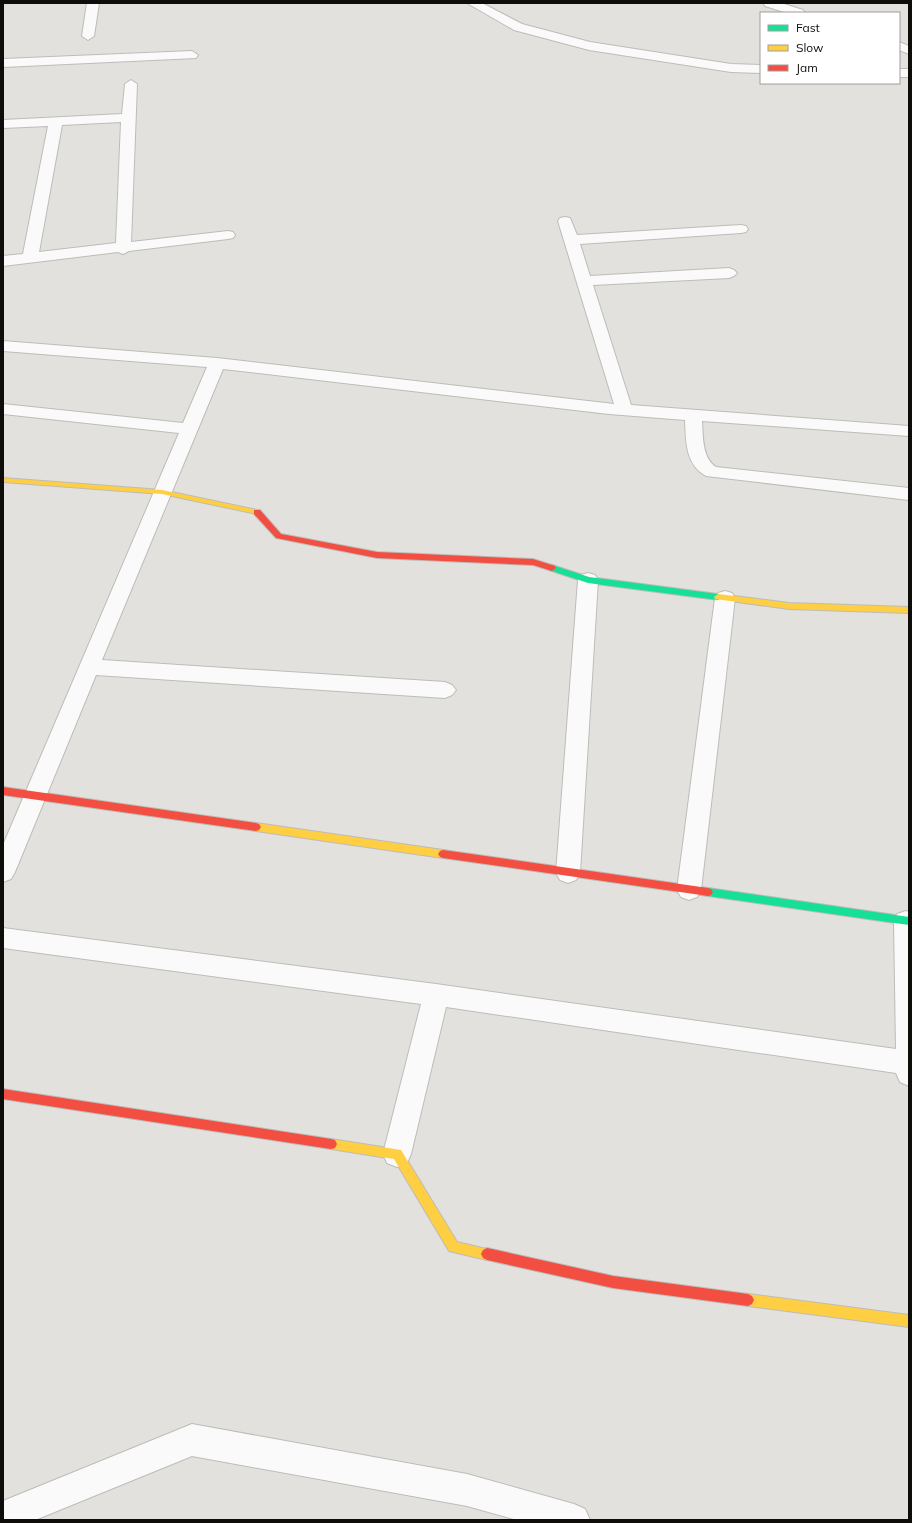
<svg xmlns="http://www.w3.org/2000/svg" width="912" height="1523" font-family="Mulish,sans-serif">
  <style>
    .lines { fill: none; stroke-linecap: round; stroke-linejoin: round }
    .street-casing { stroke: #bdbcb9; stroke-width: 2 }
    .fast-casing { stroke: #bdbcb9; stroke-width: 2 }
    .slow-casing { stroke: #bdbcb9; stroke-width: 2 }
    .jam-casing { stroke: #bdbcb9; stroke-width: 2 }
    .street { fill: #fbfafa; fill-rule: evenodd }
    .fast { fill: #16e098; fill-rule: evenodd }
    .slow { fill: #ffcf43; fill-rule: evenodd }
    .jam { fill: #f24e42; fill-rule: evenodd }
  </style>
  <rect width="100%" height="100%" fill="#e3e1dd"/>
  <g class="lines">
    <!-- street casing -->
    <g class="street-casing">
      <path id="street" d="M87 3H99L94 36 88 40 82 36Z
        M467 3H482L522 24 590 42 731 64 761 65V73L731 72 589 50 514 30Z
        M763 3H781L803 10 805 13H787L765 6Z
        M899 42 909 46V54L899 50Z
        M192 51 198 55 196 58 3 67V59Z
        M899 69H909V77H899Z
        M131 80 137 84 131 242 228 231 233 232 235 235 233 238 228 239 129 251 123 254 118 252 3 266V256L23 254 48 126 3 128V120L122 114 125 84ZM121 122 116 243 39 252 62 125Z
        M565 217 570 218 577 235 741 225 746 226 748 229 746 232 741 233 580 244 590 276 729 268 734 270 737 273 734 276 729 278 593 285 631 405 909 426V436L702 421C703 436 702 458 716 467L909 488V500L706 476C685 464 686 441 685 420L609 414 223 369 102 660 445 682 452 685 456 690 452 695 445 698 96 675 15 872 11 879 3 882V845L179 433 3 414V404L183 423 207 367 3 351V341L217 358 614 404 558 221 560 218Z
        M588 573 595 575 598 580 580 873 576 880 568 883 560 880 556 873 578 580 581 575Z
        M725 591 732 593 735 598 701 890 697 897 689 900 681 897 677 890 715 598 718 593Z
        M906 911 909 912V1086L900 1082 896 1073 446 1007 411 1154 407 1163 397 1167 387 1163 383 1154 421 1004 3 948V928L436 984 896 1049 894 921 897 914Z
        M192 1424 467 1474 574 1504 585 1509 590 1520H517L467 1506 192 1456 35 1520H3V1501Z"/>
    </g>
    <!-- fast casing -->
    <g class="fast-casing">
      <path id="fast" d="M552 565 589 577 718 594 722 597 718 600 588 583 549 570 548 568 549 566Z
        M708 888 909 917V925L708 896 705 895 703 892 705 889Z"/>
    </g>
    <!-- slow casing -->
    <g class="slow-casing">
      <path id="slow" d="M3 478 162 490 257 510 261 512 257 514 162 494 3 482Z
        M718 594 789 603 909 607V613L789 609 715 599 714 597Z
        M256 823 443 850 446 851 448 854 446 857 443 858 256 831 253 830 251 827 253 824Z
        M331 1139 401 1150 457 1242 491 1250 493 1254 491 1258 487 1260 449 1251 394 1159 331 1149 327 1148 325 1144 327 1140Z
        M748 1294 909 1315V1327L748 1306 744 1304 742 1300 744 1296Z"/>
    </g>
    <!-- jam casing -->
    <g class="jam-casing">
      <path id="jam" d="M254 510H260L281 534 377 552 533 559 555 566 556 568 552 571 533 565 377 558 276 538 254 514Z
        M3 787 256 823 259 824 261 827 259 830 256 831 3 795Z
        M443 850 708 888 711 889 713 892 711 895 708 896 443 858 440 857 438 854 440 851Z
        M3 1089 331 1139 335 1140 337 1144 335 1148 331 1149 3 1099Z
        M487 1248 613 1276 748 1294 752 1296 754 1300 752 1304 748 1306 613 1288 487 1260 483 1258 481 1254 483 1250Z"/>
    </g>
    <!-- street -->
    <use href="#street" class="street"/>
    <!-- fast -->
    <use href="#fast" class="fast"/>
    <!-- slow -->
    <use href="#slow" class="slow"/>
    <!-- jam -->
    <use href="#jam" class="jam"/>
  </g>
  <!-- border -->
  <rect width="912" height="1523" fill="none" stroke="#0e0d0a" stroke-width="8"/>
  <!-- legend -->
  <rect x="760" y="12" width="140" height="72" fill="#ffffff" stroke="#9f9e9d"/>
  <rect x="768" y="25" width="20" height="6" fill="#16e098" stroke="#9f9e9d"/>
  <text x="796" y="32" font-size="12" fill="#0e0d0a">Fast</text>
  <rect x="768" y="45" width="20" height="6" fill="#ffcf43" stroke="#9f9e9d"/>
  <text x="796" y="52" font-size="12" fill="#0e0d0a">Slow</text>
  <rect x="768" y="65" width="20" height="6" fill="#f24e42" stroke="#9f9e9d"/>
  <text x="796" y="72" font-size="12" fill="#0e0d0a">Jam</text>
</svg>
